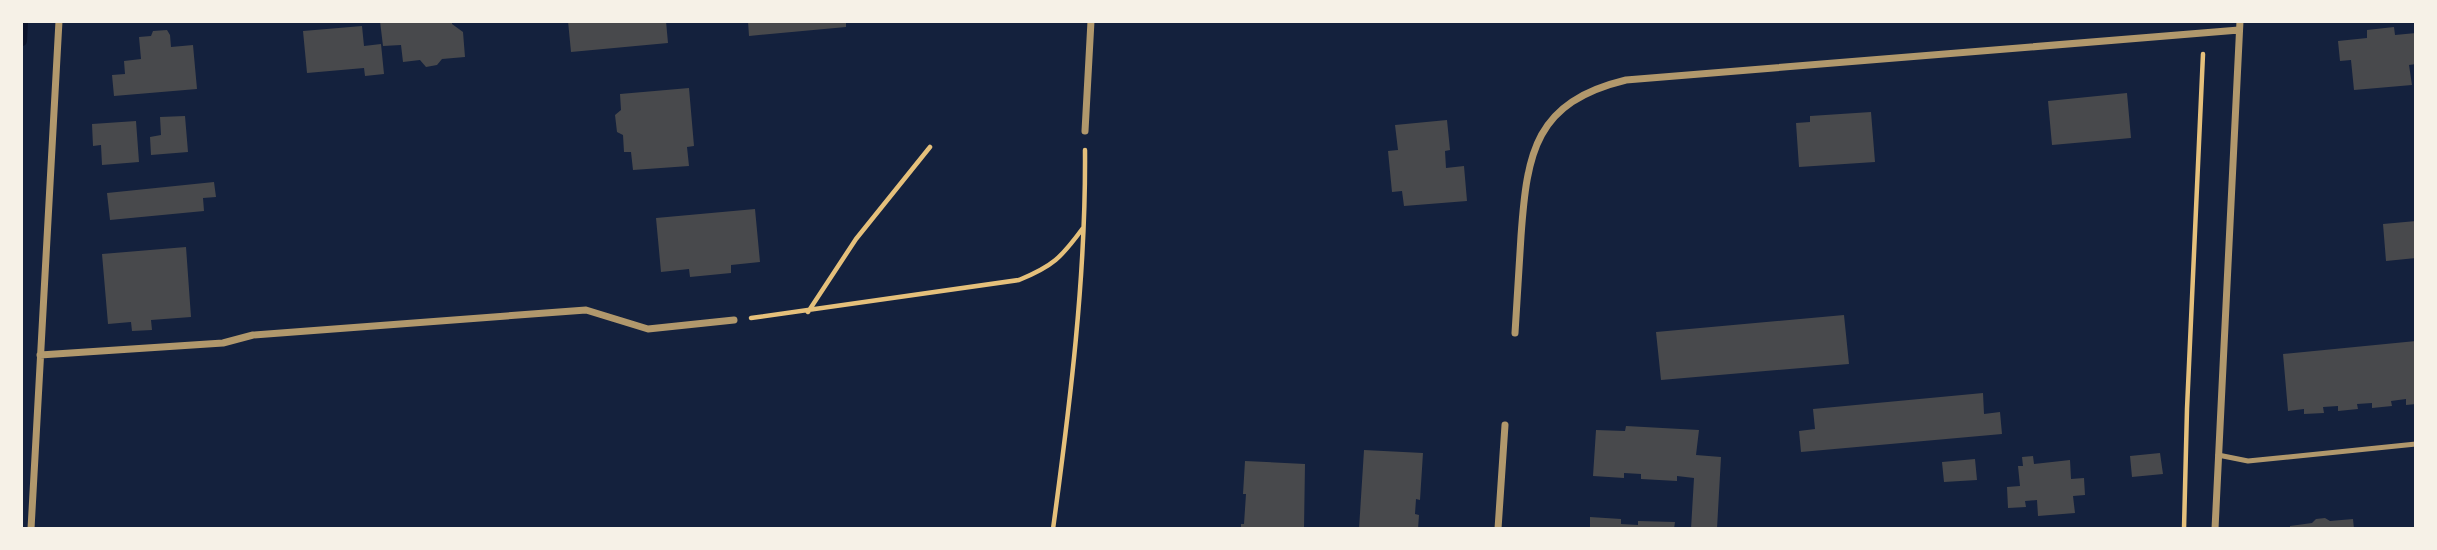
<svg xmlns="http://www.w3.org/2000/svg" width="2437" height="550" font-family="'Source Sans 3',sans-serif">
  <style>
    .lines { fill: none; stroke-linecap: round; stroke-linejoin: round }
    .stream { stroke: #0b132b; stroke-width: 10 }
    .building { fill: #48494c }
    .path { stroke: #e5c07b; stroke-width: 4.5 }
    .service { stroke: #b1986c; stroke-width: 5 }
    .minor { stroke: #b1986c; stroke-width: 7 }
  </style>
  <rect width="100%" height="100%" fill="#14213d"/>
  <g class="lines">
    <!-- stream -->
    <path class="stream" d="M22 41 23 21"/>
  </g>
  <!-- building -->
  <path class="building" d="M380 21H452V24L463 32 465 57 442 59 437 65 426 67 420 60 403 62 401 45 383 46Z
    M568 21H666L668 43 571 52Z
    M748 21H846V27L749 36Z
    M362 26 364 46 381 44 384 74 365 76 364 68 307 73 303 31Z
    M2394 27 2395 35 2416 33V64L2409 65 2412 85 2354 90 2351 60 2340 61 2338 41 2367 38V30Z
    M167 30 170 35 171 47 193 45 197 89 114 96 112 75 125 74 124 61 141 59 139 37 151 36 153 31Z
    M689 88 694 146 687 147 689 166 633 170 631 152H624L623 135 617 132 615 115 621 110 620 94Z
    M2127 93 2131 138 2052 145 2048 101Z
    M1871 112 1875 162 1799 167 1796 123 1810 122V116Z
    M185 116 188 152 151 155 150 137 161 135 160 117Z
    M1447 120 1450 150 1445 151 1446 168 1464 166 1467 201 1404 206 1402 191 1392 192 1388 151 1398 150 1395 125Z
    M136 121 139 162 102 165 101 145 93 146 92 124Z
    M214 182 216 197 203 198 204 211 110 220 107 193Z
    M755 209 760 262 731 265V273L690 277 689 269 661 272 656 218Z
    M2416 221V258L2386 261 2383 224Z
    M186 247 191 317 151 320 152 330 132 331 131 322 108 324 102 254Z
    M1844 315 1849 364 1661 380 1656 332Z
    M2416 341V404L2406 405V399L2391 401 2392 406 2372 408V403L2357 404 2358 409 2338 411V406L2323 407 2324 413 2304 414V409L2288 411 2283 354Z
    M1983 393 1984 414 2000 412 2002 434 1801 452 1799 431 1815 429 1813 409Z
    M1626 426 1699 430 1696 455 1721 457 1717 529H1691L1694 478 1677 476V481L1641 479V474L1624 473V478L1593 476 1596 430 1625 431Z
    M1364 450 1423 453 1420 500 1416 499 1415 514 1419 515 1418 529H1359Z
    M2160 453 2163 474 2132 477 2130 456Z
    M2033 456 2034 464 2070 460 2071 479 2084 478 2085 495 2073 496 2075 513 2038 516 2037 500 2025 501 2026 507 2008 508 2007 487 2020 486 2018 466H2023L2022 457Z
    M1975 459 1977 480 1944 482 1942 462Z
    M1245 461 1305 464 1304 529H1241V524H1244L1246 494H1243Z
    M1590 517 1621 519V524L1638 525V521L1675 522 1674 529H1590Z
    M2325 518 2330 521 2353 519 2354 529H2290V526L2312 523 2316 519Z"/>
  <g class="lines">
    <!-- path -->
    <path class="path" d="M808 312 856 239 930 147
      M751 318 1019 280C1053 266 1061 258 1083 228
      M1053 529C1070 404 1086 277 1085 150
      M2184 529 2187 409 2203 54"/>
    <!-- service -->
    <path class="service" d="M2218 455 2248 461 2416 444"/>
    <!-- minor -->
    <path class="minor" d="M1085 131 1091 21
      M1515 333C1517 301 1519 268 1521 236 1527 152 1535 102 1626 80L2239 30
      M40 355 223 343 253 335 586 310 648 329 734 320
      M31 529 59 21
      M1498 529 1505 425
      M2215 529 2240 21"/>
  </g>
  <!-- border -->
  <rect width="2437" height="550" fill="none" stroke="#f6f1e7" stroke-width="46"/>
</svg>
